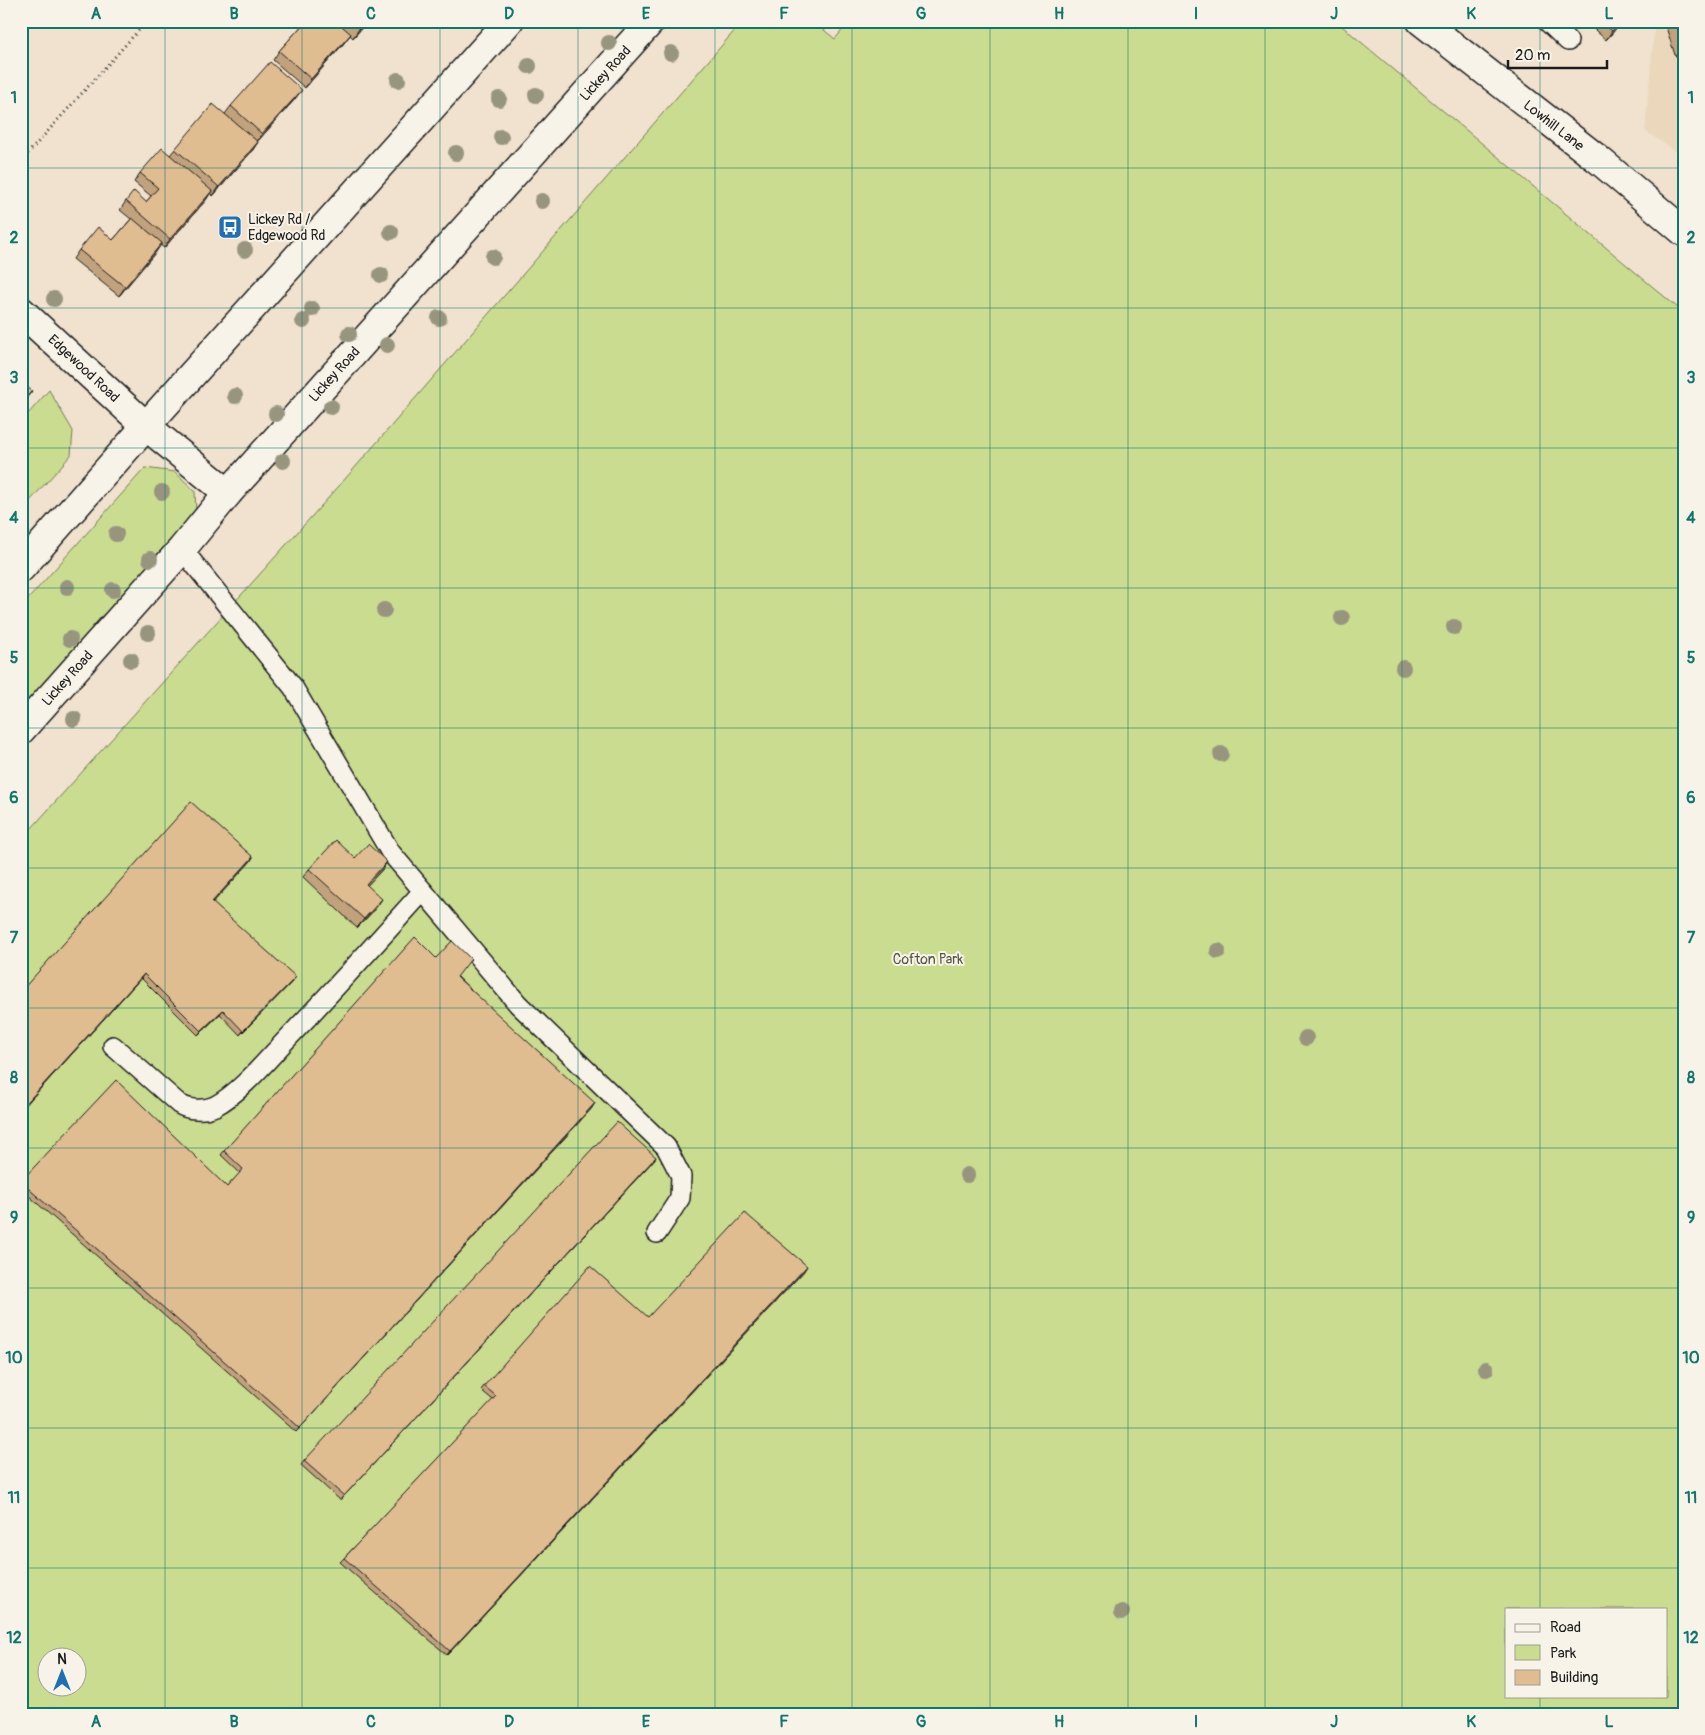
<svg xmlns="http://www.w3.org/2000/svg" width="1705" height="1735" font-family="Pangolin,sans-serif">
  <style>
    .built { fill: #ebd7bc }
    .green { fill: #cadc90; stroke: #737c56; fill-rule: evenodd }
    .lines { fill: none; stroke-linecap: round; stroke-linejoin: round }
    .service-casing { stroke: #1c1c1c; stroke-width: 22 }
    .tertiary-casing { stroke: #1c1c1c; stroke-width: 31 }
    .secondary-casing { stroke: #1c1c1c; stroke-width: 31 }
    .path { stroke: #1c1c1c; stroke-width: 3; stroke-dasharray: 1 4; stroke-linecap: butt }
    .service { stroke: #f7f3e8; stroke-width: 19 }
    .tertiary { stroke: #f7f3e8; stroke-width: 28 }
    .secondary { stroke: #f7f3e8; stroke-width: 28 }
    .tree { fill: #98957f }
    .wall { fill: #c1a27d; stroke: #1c1c1c }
    .shaded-wall { fill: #9d8466; stroke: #1c1c1c }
    .building { fill: #e0bc91; stroke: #1c1c1c }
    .grid { fill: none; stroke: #0f766e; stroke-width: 1; stroke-opacity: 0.55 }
    .labels { text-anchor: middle; stroke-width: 4; stroke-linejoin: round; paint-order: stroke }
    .street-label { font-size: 14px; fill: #1c1c1c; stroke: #f7f3e8 }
    .poi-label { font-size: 14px; fill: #1c1c1c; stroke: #f7f3e8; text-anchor: start }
    .park-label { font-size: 14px; fill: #50563f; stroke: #f7f3e8 }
    .neatline { fill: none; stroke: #0f766e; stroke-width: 2 }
    .grid-label { font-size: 16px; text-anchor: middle; font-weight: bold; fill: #0f766e }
  </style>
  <rect width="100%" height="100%" fill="#f0e2ce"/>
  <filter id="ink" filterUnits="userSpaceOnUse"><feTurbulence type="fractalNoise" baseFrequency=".02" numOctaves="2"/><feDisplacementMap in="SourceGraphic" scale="10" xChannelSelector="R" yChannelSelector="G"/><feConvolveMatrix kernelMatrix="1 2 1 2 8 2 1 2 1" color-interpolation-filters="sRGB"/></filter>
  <g filter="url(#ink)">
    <!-- built -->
    <path class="built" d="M1655 21H1684V157L1645 131Z"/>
    <!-- green -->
    <path class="green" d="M743 21H813L835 39 850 21H1336L1684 313V1714H21V840L339 486ZM1506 1609H1666V1696H1506ZM48 1658H78V1688H48Z
      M49 390 73 431 71 455 21 511V422Z
      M145 468 175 472 195 491 196 513 21 711V607Z"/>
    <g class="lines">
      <!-- service casing -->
      <g class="service-casing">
        <path id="service" d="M1547 21 1568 41
          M182 549 293 687 391 853 518 1004 666 1147 681 1176 680 1198 657 1233
          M113 1046 179 1104C188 1110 204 1111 215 1106 240 1093 267 1060 287 1039 333 991 378 941 423 891"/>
      </g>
      <!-- tertiary casing -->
      <g class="tertiary-casing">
        <path id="tertiary" d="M1421 21 1599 160 1684 232
          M21 311 146 426 228 493"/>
      </g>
      <!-- secondary casing -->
      <g class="secondary-casing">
        <path id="secondary" d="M21 568 146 426 509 21
          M21 730 182 549 228 493 651 21"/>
      </g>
      <!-- path -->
      <path class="path" d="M21 161 147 21"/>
      <!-- service -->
      <use href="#service" class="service"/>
      <!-- tertiary -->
      <use href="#tertiary" class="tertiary"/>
      <!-- secondary -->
      <use href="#secondary" class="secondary"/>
    </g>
    <!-- trees -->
    <g class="tree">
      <circle cx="609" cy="43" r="8"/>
      <circle cx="671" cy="53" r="8"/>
      <circle cx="529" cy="66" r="8"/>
      <circle cx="398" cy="80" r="8"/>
      <circle cx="536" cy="95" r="8"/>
      <circle cx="499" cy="99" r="8"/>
      <circle cx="501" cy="137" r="8"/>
      <circle cx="456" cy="153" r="8"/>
      <circle cx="542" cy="201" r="8"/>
      <circle cx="391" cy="232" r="8"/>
      <circle cx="245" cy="250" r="8"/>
      <circle cx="493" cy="257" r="8"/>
      <circle cx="381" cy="275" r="8"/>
      <circle cx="54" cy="299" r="8"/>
      <circle cx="312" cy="309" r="8"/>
      <circle cx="439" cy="318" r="8"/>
      <circle cx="303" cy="321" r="8"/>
      <circle cx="349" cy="334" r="8"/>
      <circle cx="387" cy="345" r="8"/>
      <circle cx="235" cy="396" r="8"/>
      <circle cx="331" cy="407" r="8"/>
      <circle cx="276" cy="414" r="8"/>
      <circle cx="283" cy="461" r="8"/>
      <circle cx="162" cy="492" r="8"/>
      <circle cx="116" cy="534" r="8"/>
      <circle cx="150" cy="559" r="8"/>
      <circle cx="67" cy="587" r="8"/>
      <circle cx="113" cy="590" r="8"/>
      <circle cx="384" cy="610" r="8"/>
      <circle cx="1342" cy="618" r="8"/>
      <circle cx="1454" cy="627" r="8"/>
      <circle cx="148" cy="633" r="8"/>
      <circle cx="70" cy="639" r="8"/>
      <circle cx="131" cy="660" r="8"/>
      <circle cx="1403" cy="668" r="8"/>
      <circle cx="74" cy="719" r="8"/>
      <circle cx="1221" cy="754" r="8"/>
      <circle cx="1218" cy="951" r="8"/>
      <circle cx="1306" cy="1038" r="8"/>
      <circle cx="967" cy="1175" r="8"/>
      <circle cx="1486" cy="1369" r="8"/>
      <circle cx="1122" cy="1612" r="8"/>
    </g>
    <!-- wall -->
    <path class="wall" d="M306 21H368L353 38 350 35 344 43 305 88 273 60 279 51Z
      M1585 21H1623L1606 40Z
      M1664 21H1684V65L1675 55Z
      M295 99 257 142H258L252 151 213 196 210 193 206 200 164 248 160 245 119 296 73 259 79 250 113 240 131 219 120 210 126 201 146 202 151 196 134 182 140 173 170 155 175 149 225 114 231 106Z
      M253 857 250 862 212 903 292 982 240 1035 220 1014 198 1035 141 978 21 1110V991Z
      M355 858 387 862 381 871 367 885 376 908 357 928 303 877 309 869Z
      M436 958 458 977 592 1108 296 1432 21 1189V1181L227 1187 240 1173 221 1155 224 1151Z
      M656 1157 653 1161 340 1500 301 1465 304 1461Z
      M804 1271 447 1655 340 1562 344 1558 493 1400 481 1390 484 1386 648 1317Z"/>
    <!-- shaded-wall -->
    <path class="shaded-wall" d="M366 21H368L353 38 359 29Z
      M1621 21H1623L1606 40 1612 31Z
      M351 34 344 43 305 88 311 79Z
      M302 90 295 99 256 143 262 134Z
      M258 142 252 151 213 196 219 187Z
      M212 191 206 200 164 248 170 239Z
      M162 243 156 252 119 296 125 287Z
      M32 391 25 400 21 405V403Z
      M253 857 250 862 209 907 212 902Z
      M387 862 381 871 360 893 366 884Z
      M382 899 376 908 357 928 364 919Z
      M144 974 141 978 21 1110V1109Z
      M296 977 292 982 240 1035 243 1031Z
      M223 1010 220 1014 198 1035 201 1031Z
      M595 1103 592 1108 296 1432 300 1428Z
      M656 1157 653 1161 340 1500 344 1496Z
      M807 1266 804 1271 447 1655 450 1651Z"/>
    <!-- building -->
    <path class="building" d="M306 21H336L351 34 311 79 279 51Z
      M351 21H366L359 29Z
      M1601 21H1621L1612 31Z
      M1678 21H1684V40Z
      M270 62 302 90 262 134 231 106Z
      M213 104 258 142 219 187 175 149Z
      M162 148 212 191 170 239 126 201 134 191 146 202 158 188 140 173Z
      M132 218 162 243 125 287 79 250 98 227 113 240Z
      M21 382 32 391 21 403Z
      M191 802 253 857 212 902 296 977 243 1031 223 1010 201 1031 144 974 21 1109V991Z
      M336 840 355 858 368 844 387 862 366 884 382 899 364 919 309 869Z
      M415 937 436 958 452 941 471 959 457 977 595 1103 300 1428 21 1182V1181L116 1080 227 1187 243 1169 224 1151Z
      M617 1122 656 1157 344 1496 304 1461Z
      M745 1213 807 1266 450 1651 344 1558 496 1396 484 1386 590 1266 648 1317Z"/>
  </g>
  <!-- grid -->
  <path class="grid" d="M165 21V1714M302 21V1714M440 21V1714M578 21V1714M715 21V1714M852 21V1714M990 21V1714M1128 21V1714M1265 21V1714M1402 21V1714M1540 21V1609M21 168H1684M21 308H1684M21 448H1684M21 588H1684M21 728H1684M21 868H1684M21 1008H1684M21 1148H1684M21 1288H1684M21 1428H1684M21 1568H1684M1540 1696V1714"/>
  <!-- icons -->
  <defs>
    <g id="bus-square" transform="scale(1.25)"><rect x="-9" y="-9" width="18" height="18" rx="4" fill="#1f6fb2" stroke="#f7f3e8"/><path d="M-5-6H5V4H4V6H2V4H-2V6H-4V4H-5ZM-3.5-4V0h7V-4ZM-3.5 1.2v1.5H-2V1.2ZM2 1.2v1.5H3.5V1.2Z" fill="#fff"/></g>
  </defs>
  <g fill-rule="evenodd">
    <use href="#bus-square" x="230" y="227"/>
  </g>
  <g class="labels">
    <!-- street labels -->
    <g class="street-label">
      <text transform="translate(605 73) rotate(-48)" y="5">Lickey Road</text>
      <text transform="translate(1554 125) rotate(38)" y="5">Lowhill Lane</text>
      <text transform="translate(84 368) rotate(43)" y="5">Edgewood Road</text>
      <text transform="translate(334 374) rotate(-48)" y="5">Lickey Road</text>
      <text transform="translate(67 678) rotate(-48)" y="5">Lickey Road</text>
    </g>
    <!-- poi labels -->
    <g class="poi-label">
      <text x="248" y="224">Lickey Rd /<tspan x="248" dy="16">Edgewood Rd</tspan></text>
    </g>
    <!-- park labels -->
    <g class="park-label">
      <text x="928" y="964">Cofton Park</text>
    </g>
  </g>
  <!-- margin -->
  <rect width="1705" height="1735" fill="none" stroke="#f7f3e8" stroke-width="55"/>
  <!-- legend -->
  <rect x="1505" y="1608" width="162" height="90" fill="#f7f3e8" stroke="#9f9d96"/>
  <rect x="1515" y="1624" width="25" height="8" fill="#f7f3e8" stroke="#9f9d96"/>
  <text x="1550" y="1632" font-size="15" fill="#1c1c1c">Road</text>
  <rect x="1515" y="1645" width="25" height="15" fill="#cadc90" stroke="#9f9d96"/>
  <text x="1550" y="1658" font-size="15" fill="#1c1c1c">Park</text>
  <rect x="1515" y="1670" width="25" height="15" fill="#e0bc91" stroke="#9f9d96"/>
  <text x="1550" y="1682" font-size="15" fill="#1c1c1c">Building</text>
  <!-- north arrow -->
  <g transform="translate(62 1672)"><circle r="24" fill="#f7f3e8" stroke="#9f9d96"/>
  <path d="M0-4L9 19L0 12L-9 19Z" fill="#1f6fb2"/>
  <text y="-8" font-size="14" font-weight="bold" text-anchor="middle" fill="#1c1c1c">N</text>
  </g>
  <!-- scale -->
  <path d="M1508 60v8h99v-8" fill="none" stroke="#1c1c1c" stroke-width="2.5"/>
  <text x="1515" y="60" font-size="15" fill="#1c1c1c" stroke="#f7f3e8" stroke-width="4" paint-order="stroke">20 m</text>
  <rect x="28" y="28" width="1650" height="1680" class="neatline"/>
  <g class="grid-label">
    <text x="96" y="19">A</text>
    <text x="234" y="19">B</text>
    <text x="371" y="19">C</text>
    <text x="509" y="19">D</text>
    <text x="646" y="19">E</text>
    <text x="784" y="19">F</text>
    <text x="921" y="19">G</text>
    <text x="1059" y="19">H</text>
    <text x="1196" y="19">I</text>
    <text x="1334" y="19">J</text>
    <text x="1471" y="19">K</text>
    <text x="1609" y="19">L</text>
    <text x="14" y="103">1</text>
    <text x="1691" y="103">1</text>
    <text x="14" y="243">2</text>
    <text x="1691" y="243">2</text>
    <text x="14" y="383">3</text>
    <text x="1691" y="383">3</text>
    <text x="14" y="523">4</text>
    <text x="1691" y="523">4</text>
    <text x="14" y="663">5</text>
    <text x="1691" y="663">5</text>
    <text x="14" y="803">6</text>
    <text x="1691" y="803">6</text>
    <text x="14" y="943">7</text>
    <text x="1691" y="943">7</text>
    <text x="14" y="1083">8</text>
    <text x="1691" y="1083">8</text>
    <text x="14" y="1223">9</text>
    <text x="1691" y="1223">9</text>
    <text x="14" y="1363">10</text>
    <text x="1691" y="1363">10</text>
    <text x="14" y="1503">11</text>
    <text x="1691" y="1503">11</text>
    <text x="14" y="1643">12</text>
    <text x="1691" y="1643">12</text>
    <text x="96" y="1727">A</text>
    <text x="234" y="1727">B</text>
    <text x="371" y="1727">C</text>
    <text x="509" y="1727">D</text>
    <text x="646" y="1727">E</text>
    <text x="784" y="1727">F</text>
    <text x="921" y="1727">G</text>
    <text x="1059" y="1727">H</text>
    <text x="1196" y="1727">I</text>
    <text x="1334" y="1727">J</text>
    <text x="1471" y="1727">K</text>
    <text x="1609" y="1727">L</text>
  </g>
</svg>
